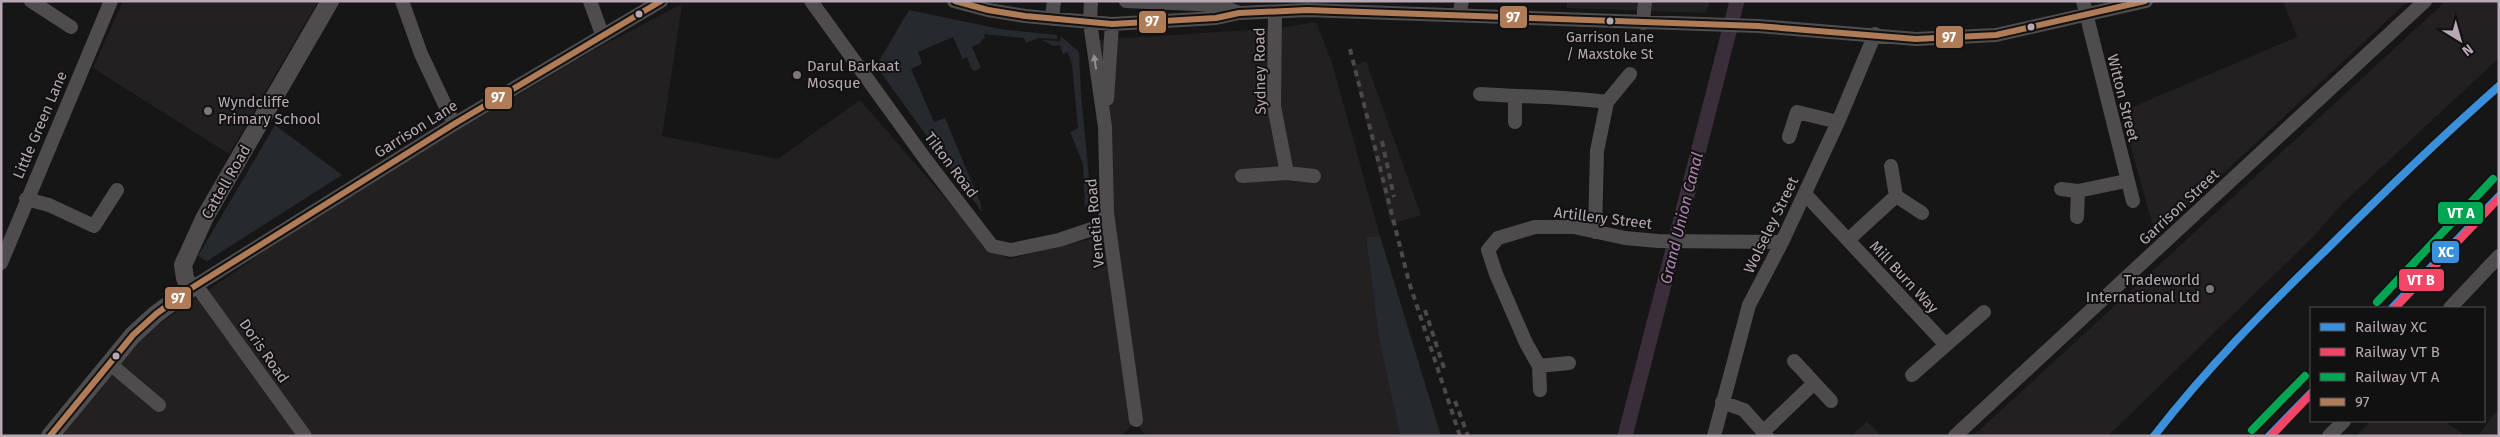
<svg xmlns="http://www.w3.org/2000/svg" width="2500" height="437" font-family="'Fira Sans',sans-serif">
  <style>
    .built { fill: #222021 }
    .green { fill: #26292d }
    .lines { fill: none; stroke-linecap: round; stroke-linejoin: round }
    .canal { stroke: #3a2e3b; stroke-width: 15 }
    .minor { stroke: #4f4c4e; stroke-width: 14 }
    .major { stroke: #4f4c4e; stroke-width: 18 }
    .rail { stroke: #4c484b; stroke-width: 4; stroke-dasharray: 6 5; stroke-linecap: butt }
    .bus-1-casing { stroke: #121112; stroke-width: 10 }
    .bus-1 { stroke: #b07c57; stroke-width: 6 }
    .rail-1-casing { stroke: #121112; stroke-width: 11 }
    .rail-2-casing { stroke: #121112; stroke-width: 11 }
    .rail-3-casing { stroke: #121112; stroke-width: 11 }
    .rail-1 { stroke: #3a90db; stroke-width: 8 }
    .rail-2 { stroke: #f34667; stroke-width: 8 }
    .rail-3 { stroke: #00a651; stroke-width: 8 }
    .oneway { fill: #978d95 }
    .bus-dot { fill: #b6a9b4; stroke: #121112; stroke-width: 2 }
    .poi-dot { fill: #7e767d; stroke: #121112; stroke-width: 2 }
    .labels { text-anchor: middle; stroke-width: 4; stroke-linejoin: round; paint-order: stroke }
    .bus-label { font-size: 14px; fill: #b6a9b4; stroke: #121112 }
    .poi-label { font-size: 15px; fill: #b6a9b4; stroke: #121112; text-anchor: start }
    .street-label { font-size: 15px; fill: #b6a9b4; stroke: #121112 }
    .water-label { font-size: 16px; font-style: italic; fill: #ac84ae; stroke: #121112 }
    .line-badge { stroke: #121112; stroke-width: 2 }
    .badge-label { font-size: 14px; text-anchor: middle; font-weight: bold; fill: #fff }
  </style>
  <rect width="100%" height="100%" fill="#171617"/>
  <!-- built -->
  <path class="built" d="M123 1H318L229 154 93 68Z
    M1567 1H1710L1706 13 1567 8Z
    M2283 1H2408L2156 236 2121 112 2297 37Z
    M2446 1H2499V58L2341 205 2312 238 2108 436H1973Z
    M682 4 662 136 778 159 860 100 989 249 1009 259 1095 238 1111 215 1095 40 1278 28 1316 22 1332 63 1380 236 1366 237 1379 339 1400 436H1145L1136 421 1121 436H62L146 333 266 250 467 122 515 97 592 51Z
    M1366 61 1421 215 1391 224 1353 66Z
    M2499 407V436H2478Z
    M1867 421 1882 436H1851Z
    M2371 421H2444L2466 436H2356Z"/>
  <!-- green -->
  <path class="green" d="M909 10 1000 29 1057 35V39L1039 38 1026 43 1024 38 984 34 985 38 981 40 982 42 972 47 981 68 975 71 972 70 967 57 963 59 953 37 918 52 922 64 911 69 934 122 945 118 981 204 982 212 876 66Z
    M1061 36 1079 52 1081 94 1091 199 1085 208 1083 164 1070 132 1078 128 1072 64 1068 52 1063 54 1060 45 1054 46 1042 40 1060 41Z
    M275 125 342 175 207 261 198 256Z
    M1380 236 1441 436H1400L1379 339 1366 237Z"/>
  <g class="lines">
    <!-- canal -->
    <path class="canal" d="M1625 436 1737 1"/>
    <!-- minor -->
    <path class="minor" d="M31 1 71 27
      M402 1 421 54 454 124
      M590 1 602 34
      M811 1 926 160 992 246 1011 250 1059 240 1092 229 1102 223 1107 213
      M954 1 988 10 1025 16 1112 24 1216 18 1239 13 1307 10 1758 26 1916 39 1996 35 2146 1
      M1091 1 1090 22 1105 127 1107 213 1136 420
      M1126 1 1219 5 1239 13
      M2083 1 2133 201
      M1459 15 1462 1
      M1052 19 1054 1
      M1643 23 1645 1
      M1480 94C1522 97 1565 96 1607 102L1597 151 1595 232
      M1515 96V122
      M1107 99 1112 24
      M1607 102 1630 74
      M1789 137 1797 112 1838 122
      M1287 173 1314 176
      M1242 176 1287 173 1274 106 1275 12
      M2061 189 2078 191
      M1805 194 1946 345 1984 312
      M1896 196 1922 213
      M26 199 49 205 94 226 117 190
      M2077 217 2078 191 2126 181
      M1848 240 1896 196 1891 166
      M1 263 111 1
      M196 285 305 436
      M190 289 454 124 661 1
      M2450 308 2499 256
      M1794 361 1831 401
      M109 363 159 405
      M1539 366 1569 363
      M1912 375 1946 345
      M1540 390 1539 366 1526 343 1496 274 1488 250 1498 238 1535 227H1574L1625 238 1658 241 1782 242
      M1722 402 1744 410 1767 436
      M1763 432 1813 384
      M1714 436 1749 305 1782 242 1838 122 1875 34
      M1955 436 2425 1
      M2329 436 2344 421"/>
    <!-- major -->
    <path class="major" d="M50 436 133 335 156 314 190 289 185 278 183 265 205 217 330 1"/>
    <!-- rail -->
    <path class="rail" d="M1350 49 1409 282 1460 436
      M1382 141 1394 197
      M1425 310 1444 368
      M1455 401 1468 436"/>
    <!-- bus-1 casing -->
    <g class="bus-1-casing">
      <path id="bus-1" d="M955 1 988 10 1025 16 1112 24 1216 18 1239 13 1307 10 1758 26 1916 39 1996 35 2145 1
        M50 436 133 335 156 314 190 289 454 124 661 1"/>
    </g>
    <!-- bus-1 -->
    <use href="#bus-1" class="bus-1"/>
    <!-- rail-1 casing -->
    <g class="rail-1-casing">
      <path id="rail-1" d="M2392 308 2499 196
        M2154 436C2206 369 2265 309 2326 250 2382 194 2439 139 2499 86
        M2269 436 2311 393"/>
    </g>
    <!-- rail-2 casing -->
    <g class="rail-2-casing">
      <path id="rail-2" d="M2395 308 2499 198
        M2271 436 2311 394"/>
    </g>
    <!-- rail-3 casing -->
    <g class="rail-3-casing">
      <path id="rail-3" d="M2377 302 2493 179
        M2252 430 2305 376"/>
    </g>
    <!-- rail-1 -->
    <use href="#rail-1" class="rail-1"/>
    <!-- rail-2 -->
    <use href="#rail-2" class="rail-2"/>
    <!-- rail-3 -->
    <use href="#rail-3" class="rail-3"/>
  </g>
  <!-- one-way arrows -->
  <defs><path id="oneway-solid" d="M-6-.8H1V-3.2L6.5 0L1 3.2V.8H-6Z" transform="scale(1.25)"/></defs>
  <use class="oneway" href="#oneway-solid" transform="translate(1095 62) rotate(-99)"/>
  <!-- markers -->
  <g class="bus-dot">
    <circle cx="639" cy="14" r="4.5"/>
    <circle cx="1610" cy="21" r="4.5"/>
    <circle cx="2031" cy="27" r="4.5"/>
    <circle cx="116" cy="356" r="4.5"/>
  </g>
  <g class="poi-dot">
    <circle cx="797" cy="75" r="5"/>
    <circle cx="208" cy="111" r="5"/>
    <circle cx="2210" cy="289" r="5"/>
  </g>
  <g class="labels">
    <!-- bus labels -->
    <g class="bus-label">
      <text x="1610" y="42">Garrison Lane<tspan x="1610" dy="17">/ Maxstoke St</tspan></text>
    </g>
    <!-- poi labels -->
    <g class="poi-label">
      <text x="807" y="71">Darul Barkaat<tspan x="807" dy="17">Mosque</tspan></text>
      <text x="218" y="107">Wyndcliffe<tspan x="218" dy="17">Primary School</tspan></text>
      <text x="2200" y="285" text-anchor="end">Tradeworld<tspan x="2200" dy="17">International Ltd</tspan></text>
    </g>
    <!-- street labels -->
    <g class="street-label">
      <text transform="translate(1260 71) rotate(-91)" y="5">Sydney Road</text>
      <text transform="translate(2123 98) rotate(76)" y="5">Witton Street</text>
      <text transform="translate(40 125) rotate(-67)" y="5">Little Green Lane</text>
      <text transform="translate(416 129) rotate(-32)" y="5">Garrison Lane</text>
      <text transform="translate(951 165) rotate(53)" y="5">Tilton Road</text>
      <text transform="translate(226 182) rotate(-60)" y="5">Cattell Road</text>
      <text transform="translate(2179 207) rotate(-43)" y="5">Garrison Street</text>
      <text transform="translate(1603 218) rotate(7)" y="5">Artillery Street</text>
      <text transform="translate(1095 223) rotate(-95)" y="5">Venetia Road</text>
      <text transform="translate(1771 225) rotate(-64)" y="5">Wolseley Street</text>
      <text transform="translate(1904 277) rotate(47)" y="5">Mill Burn Way</text>
      <text transform="translate(264 351) rotate(55)" y="5">Doris Road</text>
    </g>
    <!-- water labels -->
    <g class="water-label">
      <text transform="translate(1681 218) rotate(-76)" y="6">Grand Union Canal</text>
    </g>
  </g>
  <g class="line-badge">
    <rect x="1499" y="5" width="29" height="24" rx="5" fill="#b07c57"/>
    <rect x="1138" y="10" width="29" height="24" rx="5" fill="#b07c57"/>
    <rect x="1935" y="25" width="29" height="24" rx="5" fill="#b07c57"/>
    <rect x="484" y="86" width="29" height="24" rx="5" fill="#b07c57"/>
    <rect x="2437" y="201" width="47" height="24" rx="5" fill="#00a651"/>
    <rect x="2431" y="240" width="29" height="24" rx="5" fill="#3a90db"/>
    <rect x="2398" y="268" width="47" height="24" rx="5" fill="#f34667"/>
    <rect x="164" y="286" width="28" height="24" rx="5" fill="#b07c57"/>
  </g>
  <g class="badge-label">
    <text x="1513" y="22">97</text>
    <text x="1152" y="26">97</text>
    <text x="1949" y="42">97</text>
    <text x="498" y="102">97</text>
    <text x="2461" y="218">VT A</text>
    <text x="2446" y="257">XC</text>
    <text x="2421" y="285">VT B</text>
    <text x="178" y="303">97</text>
  </g>
  <!-- border -->
  <rect width="2500" height="437" fill="none" stroke="#b6a9b4" stroke-width="5"/>
  <!-- legend -->
  <rect x="2310" y="307" width="175" height="115" fill="#121112" stroke="#544e53"/>
  <rect x="2320" y="323" width="25" height="8" fill="#3a90db" stroke="#544e53"/>
  <text x="2355" y="332" font-size="15" fill="#b6a9b4">Railway XC</text>
  <rect x="2320" y="348" width="25" height="8" fill="#f34667" stroke="#544e53"/>
  <text x="2355" y="357" font-size="15" fill="#b6a9b4">Railway VT B</text>
  <rect x="2320" y="373" width="25" height="8" fill="#00a651" stroke="#544e53"/>
  <text x="2355" y="382" font-size="15" fill="#b6a9b4">Railway VT A</text>
  <rect x="2320" y="398" width="25" height="8" fill="#b07c57" stroke="#544e53"/>
  <text x="2355" y="407" font-size="15" fill="#b6a9b4">97</text>
  <!-- north arrow -->
  <g transform="translate(2460 40) rotate(143)" stroke="#121112" stroke-width="4" paint-order="stroke">
  <path d="M0-4L9 19L0 12L-9 19Z" fill="#b6a9b4"/>
  <text y="-8" font-size="14" font-weight="bold" text-anchor="middle" fill="#b6a9b4">N</text>
  </g>
</svg>
